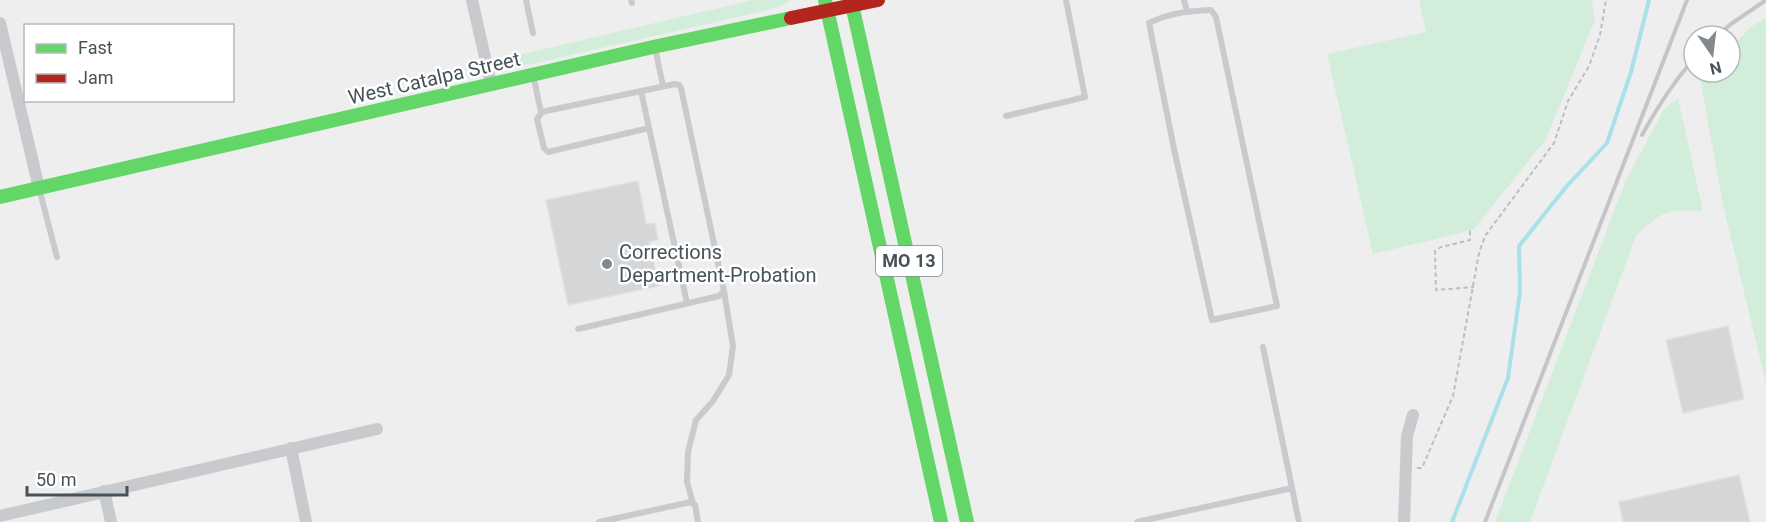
<svg xmlns="http://www.w3.org/2000/svg" width="1766" height="522" font-family="Roboto,sans-serif">
  <style>
    .green { fill: #d3eddb }
    .lines { fill: none; stroke-linecap: round; stroke-linejoin: round }
    .stream { stroke: #aae1e9; stroke-width: 4 }
    .building { fill: #d5d6d7; stroke: #e0e0e1; stroke-width: 1.5 }
    .path { stroke: #b6c2be; stroke-width: 2; stroke-dasharray: 4.5 3; stroke-linecap: butt }
    .lane { stroke: #c8cacd; stroke-width: 6 }
    .street { stroke: #c8cacd; stroke-width: 12 }
    .fast { stroke: #63d668; stroke-width: 14 }
    .jam { stroke: #b3261e; stroke-width: 14 }
    .rail { stroke: #c3c5c7; stroke-width: 4 }
    .poi-dot { fill: #81898d; stroke: #fff; stroke-width: 2 }
    .labels { text-anchor: middle; stroke-width: 5; stroke-linejoin: round; paint-order: stroke }
    .shield { fill: #fff; stroke: #7e868b; stroke-width: 1.5 }
    .shield-label { font-size: 18px; font-weight: bold; fill: #465259 }
    .street-label { font-size: 20px; fill: #465259; stroke: #fff }
    .poi-label { font-size: 20px; fill: #465259; stroke: #fff; text-anchor: start }
  </style>
  <rect width="100%" height="100%" fill="#efeeee"/>
  <!-- green -->
  <path class="green" d="M753 0H790L785 4 768 10 514 68 502 59Z
    M1419 0H1592L1595 20 1546 139 1473 230 1373 254 1327 54 1426 32Z
    M1766 18V383L1723 205 1700 78 1706 72H1730V48L1752 26Z
    M1678 98 1703 211C1667 209 1662 211 1636 236L1530 522H1495L1626 180 1664 109Z"/>
  <g class="lines">
    <!-- stream -->
    <path class="stream" d="M1452 522 1508 378 1520 292 1519 246 1566 187 1607 143 1631 72 1649 0"/>
  </g>
  <!-- building -->
  <path class="building" d="M638 181 646 224 655 223 658 240 649 242 659 286 568 305 546 200Z
    M1728 326 1744 399 1683 413 1666 340Z
    M1739 475 1750 522H1623L1619 502Z"/>
  <g class="lines">
    <!-- path -->
    <path class="path" d="M1470 231V240L1441 247 1435 251 1436 290 1474 287
      M1417 468H1422L1453 396 1479 253 1485 236 1554 143 1568 101 1589 66 1600 35 1606 0"/>
    <!-- lane -->
    <path class="lane" d="M526 0 533 33
      M631 0 632 3
      M1184 0 1187 11
      M1211 10 1216 17 1277 306 1212 320 1174 149 1149 23C1169 13 1188 11 1211 10Z
      M655 48 663 86
      M533 75 541 112 675 84 679 85 681 88 724 291 719 296 578 329
      M641 91 687 303
      M542 112 537 119 544 148 548 152 649 128
      M1006 116 1085 97 1066 0
      M39 188 57 257
      M1263 347 1299 522
      M693 503 687 482 688 452 696 420 713 401 729 375 733 346 724 291
      M599 522 691 502 695 505 698 522
      M1137 522 1292 488"/>
    <!-- street -->
    <path class="street" d="M472 0 491 84
      M0 23 39 188
      M291 448 306 522
      M104 491 111 522
      M0 516 377 429
      M1404 522 1407 436 1413 415"/>
    <!-- fast -->
    <path class="fast" d="M825 0 941 522
      M851 0 967 522
      M0 197 653 47 791 18"/>
    <!-- jam -->
    <path class="jam" d="M791 18 878 0"/>
    <!-- rail -->
    <path class="rail" d="M1717 36 1731 24 1766 0
      M1642 135C1657 108 1673 82 1694 59
      M1485 522 1687 0"/>
  </g>
  <!-- markers -->
  <circle class="poi-dot" cx="607" cy="264" r="6"/>
  <g class="labels">
    <!-- shield labels -->
    <rect class="shield" x="876" y="246" width="66" height="30" rx="4.5"/>
    <g class="shield-label">
      <text x="909" y="267">MO 13</text>
    </g>
    <!-- street labels -->
    <g class="street-label">
      <text transform="translate(434 78) rotate(-13)" y="7">West Catalpa Street</text>
    </g>
    <!-- poi labels -->
    <g class="poi-label">
      <text x="619" y="259">Corrections<tspan x="619" dy="23">Department-Probation</tspan></text>
    </g>
  </g>
  <!-- legend -->
  <rect x="24" y="24" width="210" height="78" fill="#ffffff" stroke="#b5babd" stroke-width="1.5"/>
  <rect x="36" y="44" width="30" height="9" fill="#63d668" stroke="#b5babd" stroke-width="1.5"/>
  <text x="78" y="54" font-size="18" fill="#465259">Fast</text>
  <rect x="36" y="74" width="30" height="9" fill="#b3261e" stroke="#b5babd" stroke-width="1.5"/>
  <text x="78" y="84" font-size="18" fill="#465259">Jam</text>
  <!-- north arrow -->
  <g transform="translate(1712 54) rotate(166)"><circle r="28" fill="#ffffff" stroke="#b5babd" stroke-width="1.5"/>
  <path d="M0-4.5L10 22L0 15L-10 22Z" fill="#81898d"/>
  <text y="-9" font-size="16" font-weight="bold" text-anchor="middle" fill="#465259">N</text>
  </g>
  <!-- scale -->
  <path d="M27 486v9h100v-9" fill="none" stroke="#465259" stroke-width="3"/>
  <text x="36" y="486" font-size="18" fill="#465259" stroke="#ffffff" stroke-width="4.5" paint-order="stroke">50 m</text>
</svg>
